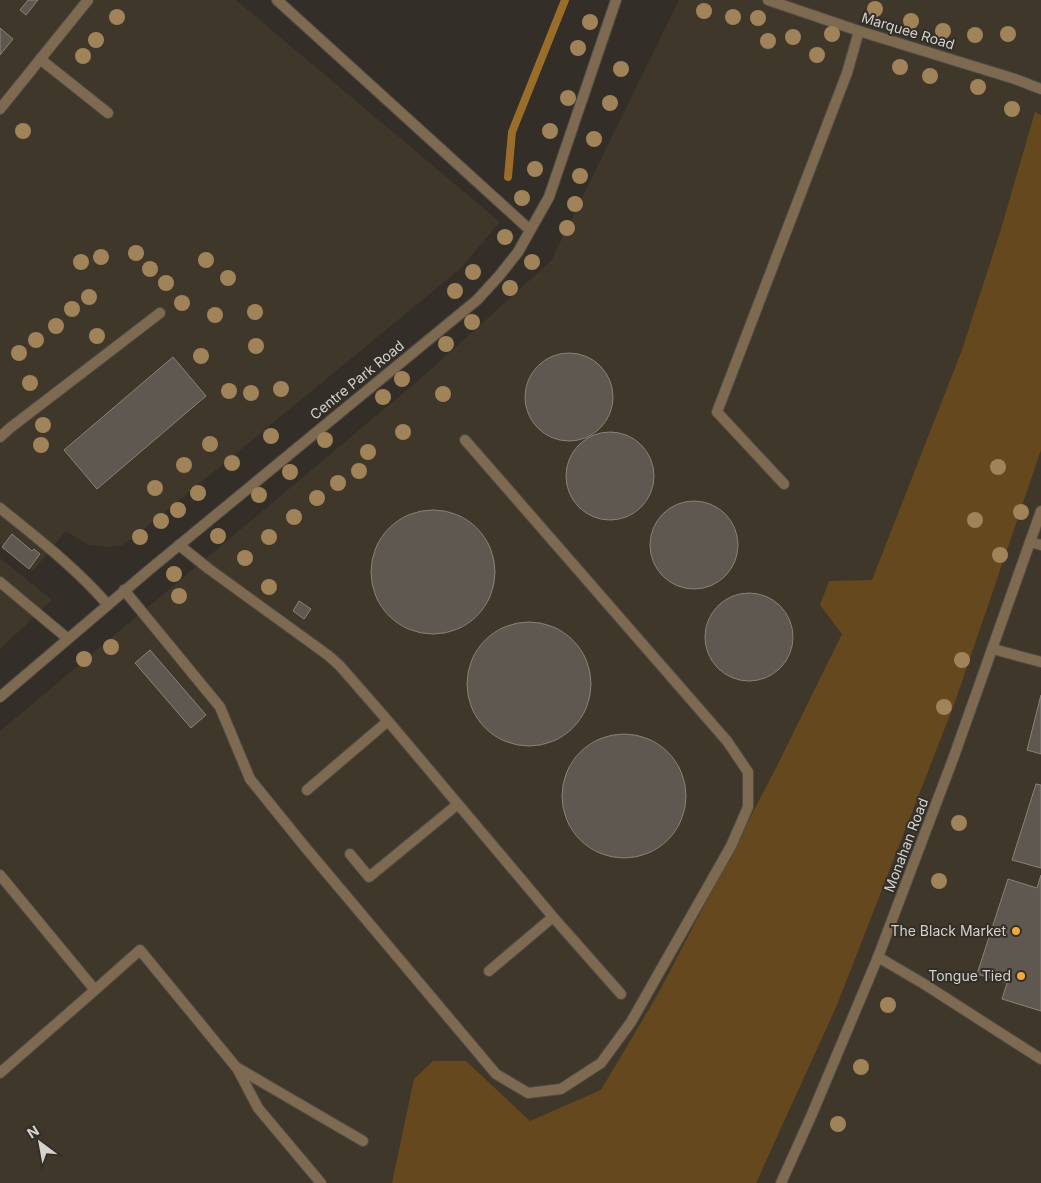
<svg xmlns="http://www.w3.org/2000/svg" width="1041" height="1183" font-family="Inter,sans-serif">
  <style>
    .built { fill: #40372b }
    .green { fill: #66481e }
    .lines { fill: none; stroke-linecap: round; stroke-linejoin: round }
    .stream { stroke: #9a6d2b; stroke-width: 8 }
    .building { fill: #5e5851; stroke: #88827b }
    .service-casing { stroke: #504b45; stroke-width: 12 }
    .tertiary-casing { stroke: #504b45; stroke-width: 12 }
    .service { stroke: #7d6a51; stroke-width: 10 }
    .tertiary { stroke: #7d6a51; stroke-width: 10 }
    .tree { fill: #a1835a }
    .poi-dot { fill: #eea83c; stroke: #332e27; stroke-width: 2 }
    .labels { text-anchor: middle; stroke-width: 4; stroke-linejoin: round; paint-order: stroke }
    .street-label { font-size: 14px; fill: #d5d1cd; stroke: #332e27 }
    .poi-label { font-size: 14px; fill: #d5d1cd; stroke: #332e27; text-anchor: end }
  </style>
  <rect width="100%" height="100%" fill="#332e27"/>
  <!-- built -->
  <path class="built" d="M0 0H236L500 222 460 269 132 539 122 545 108 547 88 545 66 531 33 571 0 544Z
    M679 0H1041V1183H0V731L420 379 551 261Z
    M0 558 52 600 0 649Z"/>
  <!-- green -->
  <path class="green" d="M1035 112 1041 115V450L955 702 837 1005 756 1183H392L414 1079 433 1061H466L530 1121 601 1090 658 994 776 768 842 634 820 605 829 581 872 580 962 350 1001 229Z"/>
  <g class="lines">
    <!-- stream -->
    <path class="stream" d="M508 177 512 132 565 0"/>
  </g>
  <!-- building -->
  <path class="building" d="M28 0H38L26 15 20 10Z
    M0 28 13 39 0 55Z
    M525 397a44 44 0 1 1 88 0a44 44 0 1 1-88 0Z
    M173 357 206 396 97 489 64 450Z
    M566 476a44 44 0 1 1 88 0a44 44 0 1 1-88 0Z
    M650 545a44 44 0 1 1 88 0a44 44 0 1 1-88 0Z
    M371 572a62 62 0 1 1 124 0a62 62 0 1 1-124 0Z
    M12 534 32 551 34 549 40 554 29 569 2 547Z
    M705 637a44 44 0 1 1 88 0a44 44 0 1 1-88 0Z
    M299 601 311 609 304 619 293 611Z
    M467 684a62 62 0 1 1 124 0a62 62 0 1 1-124 0Z
    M150 650 206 715 191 728 135 663Z
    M1041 695V754L1027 750Z
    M562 796a62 62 0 1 1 124 0a62 62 0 1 1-124 0Z
    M1036 784 1041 785V868L1012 860Z
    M1041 875V1011L1002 999 1007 983 977 974 1008 879 1037 888Z"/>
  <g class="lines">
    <!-- service casing -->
    <g class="service-casing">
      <path id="service" d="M277 0 530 230
        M40 59 108 113
        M0 109 88 0
        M0 437 10 428 160 313
        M784 484 717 412 847 73 859 31
        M0 508C37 538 76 568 108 605
        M1030 542 1041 545
        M179 545 209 569 329 656 340 666 388 721 553 917 621 994
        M0 582 67 638
        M124 590 220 707 250 779 305 847 496 1074 528 1093 561 1089 601 1063 631 1022 731 846 748 807V772L727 741 465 440
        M993 649 1041 662
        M307 790 388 721
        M350 854 369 877 458 804
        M0 875 95 990 0 1073
        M878 957 924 984 1041 1059
        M489 971 553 917
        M95 990 140 950 236 1067 363 1141
        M237 1068 258 1108 321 1183"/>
    </g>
    <!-- tertiary casing -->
    <g class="tertiary-casing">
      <path id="tertiary" d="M768 0 859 31 1015 79 1041 89
        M0 697 149 570 477 300 499 276 518 252 549 197 616 0
        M781 1183 812 1114 878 957 953 759 1041 511"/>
    </g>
    <!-- service -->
    <use href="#service" class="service"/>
    <!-- tertiary -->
    <use href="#tertiary" class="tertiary"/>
  </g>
  <!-- trees -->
  <g class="tree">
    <circle cx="875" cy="9" r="8"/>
    <circle cx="704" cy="11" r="8"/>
    <circle cx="117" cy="17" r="8"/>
    <circle cx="733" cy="17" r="8"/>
    <circle cx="758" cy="18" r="8"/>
    <circle cx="911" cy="21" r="8"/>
    <circle cx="590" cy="22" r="8"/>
    <circle cx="943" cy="31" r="8"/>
    <circle cx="832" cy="34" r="8"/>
    <circle cx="1008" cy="34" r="8"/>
    <circle cx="975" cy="35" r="8"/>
    <circle cx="793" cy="37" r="8"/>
    <circle cx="96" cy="40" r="8"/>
    <circle cx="768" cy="41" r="8"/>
    <circle cx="578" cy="48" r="8"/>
    <circle cx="817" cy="55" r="8"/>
    <circle cx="83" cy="56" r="8"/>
    <circle cx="900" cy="67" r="8"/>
    <circle cx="621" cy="69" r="8"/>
    <circle cx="930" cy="76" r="8"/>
    <circle cx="978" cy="87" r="8"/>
    <circle cx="568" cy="98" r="8"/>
    <circle cx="610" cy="103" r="8"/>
    <circle cx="1012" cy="109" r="8"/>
    <circle cx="23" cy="131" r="8"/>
    <circle cx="550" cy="131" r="8"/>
    <circle cx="594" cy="139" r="8"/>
    <circle cx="535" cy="169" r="8"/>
    <circle cx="580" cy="176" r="8"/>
    <circle cx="522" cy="198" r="8"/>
    <circle cx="575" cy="204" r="8"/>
    <circle cx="567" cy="228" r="8"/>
    <circle cx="505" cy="237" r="8"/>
    <circle cx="136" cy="253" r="8"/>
    <circle cx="101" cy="257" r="8"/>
    <circle cx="206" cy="260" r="8"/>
    <circle cx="81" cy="262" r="8"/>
    <circle cx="532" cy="262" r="8"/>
    <circle cx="150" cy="269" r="8"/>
    <circle cx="473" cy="272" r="8"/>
    <circle cx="228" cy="278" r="8"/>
    <circle cx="166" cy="283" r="8"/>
    <circle cx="510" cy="288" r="8"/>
    <circle cx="455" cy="291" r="8"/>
    <circle cx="89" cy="297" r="8"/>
    <circle cx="182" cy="303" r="8"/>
    <circle cx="72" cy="309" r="8"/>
    <circle cx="255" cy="312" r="8"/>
    <circle cx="215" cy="315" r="8"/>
    <circle cx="472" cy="322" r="8"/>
    <circle cx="56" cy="326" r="8"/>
    <circle cx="97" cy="336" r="8"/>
    <circle cx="36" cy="340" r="8"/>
    <circle cx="446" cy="344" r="8"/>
    <circle cx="256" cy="346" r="8"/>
    <circle cx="19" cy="353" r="8"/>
    <circle cx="201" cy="356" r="8"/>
    <circle cx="402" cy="379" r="8"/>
    <circle cx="30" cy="383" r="8"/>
    <circle cx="281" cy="389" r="8"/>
    <circle cx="229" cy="391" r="8"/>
    <circle cx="251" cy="393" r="8"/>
    <circle cx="443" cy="394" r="8"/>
    <circle cx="383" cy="397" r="8"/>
    <circle cx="43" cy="425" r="8"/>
    <circle cx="403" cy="432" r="8"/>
    <circle cx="271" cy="436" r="8"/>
    <circle cx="325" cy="440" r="8"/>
    <circle cx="210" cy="444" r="8"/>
    <circle cx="41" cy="445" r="8"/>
    <circle cx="368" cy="452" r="8"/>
    <circle cx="232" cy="463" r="8"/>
    <circle cx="184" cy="465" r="8"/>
    <circle cx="998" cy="467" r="8"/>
    <circle cx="359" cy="471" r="8"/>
    <circle cx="290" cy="472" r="8"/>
    <circle cx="338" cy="483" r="8"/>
    <circle cx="155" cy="488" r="8"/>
    <circle cx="198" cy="493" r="8"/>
    <circle cx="259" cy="495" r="8"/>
    <circle cx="317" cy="498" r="8"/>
    <circle cx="178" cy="510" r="8"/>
    <circle cx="1021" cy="512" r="8"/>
    <circle cx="294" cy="517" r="8"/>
    <circle cx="975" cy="520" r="8"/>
    <circle cx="161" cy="521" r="8"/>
    <circle cx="218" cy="536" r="8"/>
    <circle cx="140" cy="537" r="8"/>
    <circle cx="269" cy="537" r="8"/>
    <circle cx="1000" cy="555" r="8"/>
    <circle cx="245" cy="558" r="8"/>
    <circle cx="174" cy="574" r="8"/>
    <circle cx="269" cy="587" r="8"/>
    <circle cx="179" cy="596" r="8"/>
    <circle cx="111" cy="647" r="8"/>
    <circle cx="84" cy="659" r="8"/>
    <circle cx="962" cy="660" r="8"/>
    <circle cx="944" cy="707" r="8"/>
    <circle cx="959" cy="823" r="8"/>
    <circle cx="939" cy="881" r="8"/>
    <circle cx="888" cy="1005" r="8"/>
    <circle cx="861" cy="1067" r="8"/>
    <circle cx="838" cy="1124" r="8"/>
  </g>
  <!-- markers -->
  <g class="poi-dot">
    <circle cx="1016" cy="931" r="5"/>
    <circle cx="1021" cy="976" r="5"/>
  </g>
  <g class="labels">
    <!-- street labels -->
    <g class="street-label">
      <text transform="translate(908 31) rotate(17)" y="5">Marquee Road</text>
      <text transform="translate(357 380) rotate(-39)" y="5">Centre Park Road</text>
      <text transform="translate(906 845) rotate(-69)" y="5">Monahan Road</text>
    </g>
    <!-- poi labels -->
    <g class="poi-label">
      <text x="1006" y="936">The Black Market</text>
      <text x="1011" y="981">Tongue Tied</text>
    </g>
  </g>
  <!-- north arrow -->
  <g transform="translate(40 1143) rotate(328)" stroke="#332e27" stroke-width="4" paint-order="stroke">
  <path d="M0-4L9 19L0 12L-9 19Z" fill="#d5d1cd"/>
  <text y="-8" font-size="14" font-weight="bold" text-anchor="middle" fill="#d5d1cd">N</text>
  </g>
</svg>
